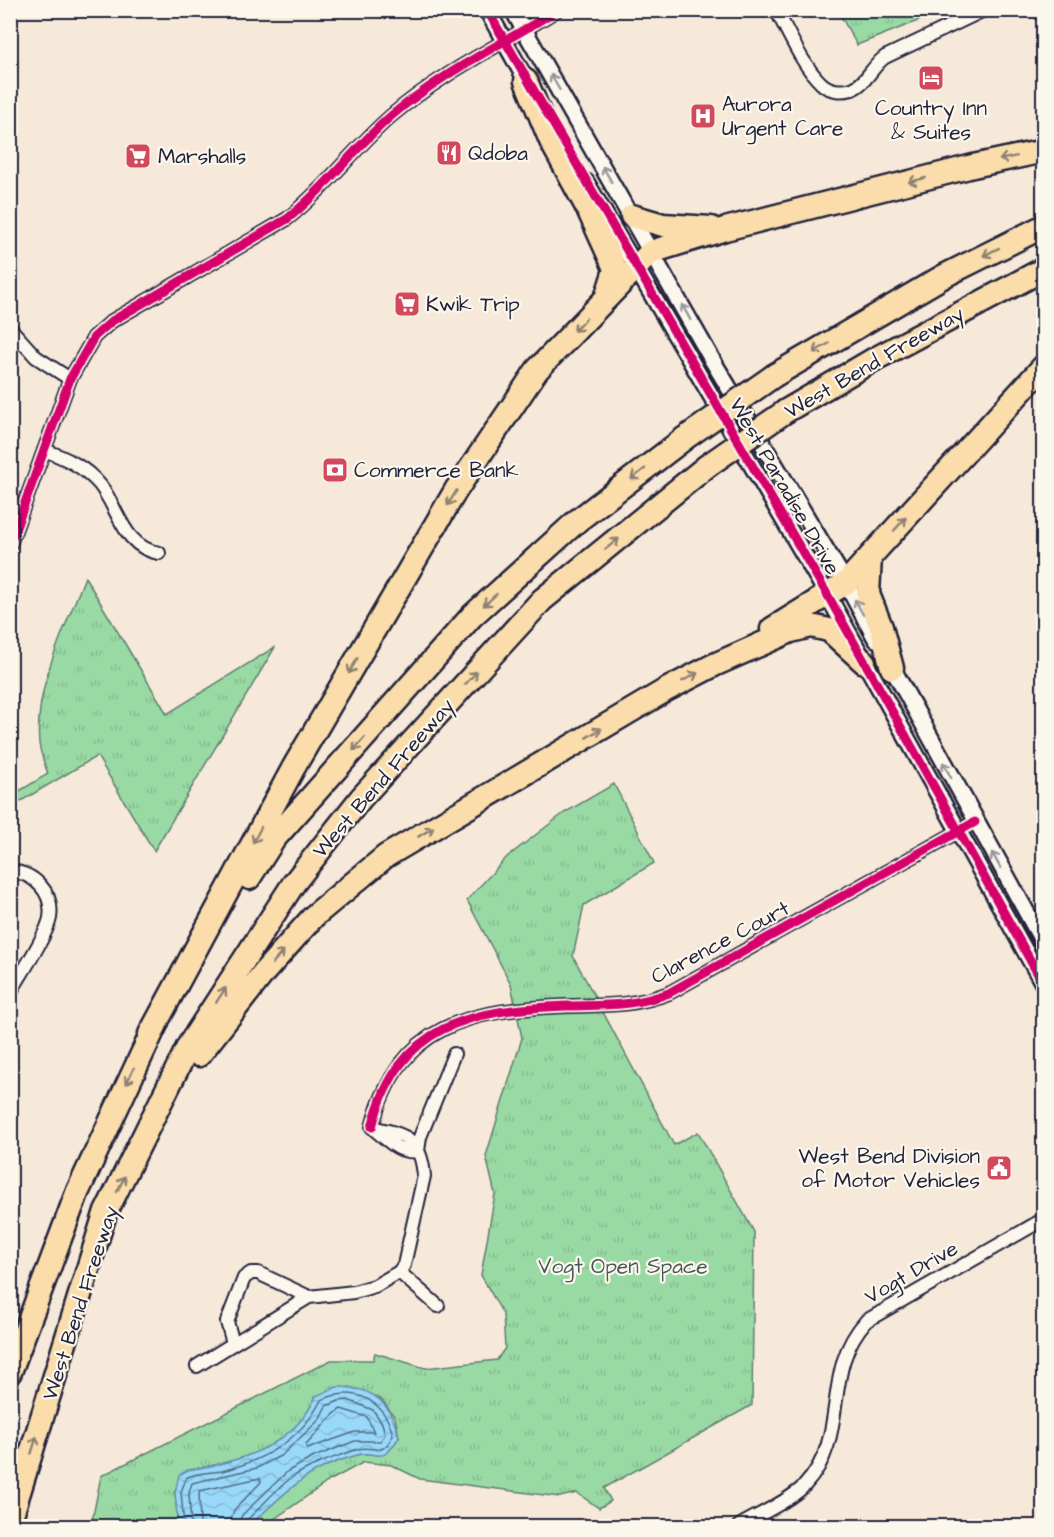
<svg xmlns="http://www.w3.org/2000/svg" width="1054" height="1537" font-family="'Architects Daughter',sans-serif">
  <style>
    .park { fill: url(#park-tufts); stroke: #5e7e70; stroke-width: 1.5 }
    .water { fill: url(#water-waves); stroke: #698fad; stroke-width: 1.5 }
    .lines { fill: none; stroke-linecap: round; stroke-linejoin: round }
    .shore { stroke: #516b87; stroke-width: 1.5 }
    .minor-casing { stroke: #22223b; stroke-width: 16 }
    .tertiary-casing { stroke: #22223b; stroke-width: 20 }
    .motorway-casing { stroke: #22223b; stroke-width: 27 }
    .minor { stroke: #fbf7ec; stroke-width: 12 }
    .tertiary { stroke: #fbf7ec; stroke-width: 15 }
    .motorway { stroke: #faddab; stroke-width: 22 }
    .motorway-bridge-casing { stroke: #22223b; stroke-width: 27; stroke-linecap: butt }
    .motorway-bridge { stroke: #faddab; stroke-width: 22 }
    .cycleway-casing { stroke: #fbf7ec; stroke-width: 13 }
    .cycleway { stroke: #d6006c; stroke-width: 9 }
    .oneway { stroke: #99979c }
    .oneway2 { stroke: #8e8073 }
    .labels { text-anchor: middle; stroke-width: 4.5; stroke-linejoin: round; paint-order: stroke }
    .poi-label { font-size: 21px; fill: #22223b; stroke: #fbf7ec; text-anchor: start }
    .street-label { font-size: 21px; fill: #22223b; stroke: #fbf7ec }
    .park-label { font-size: 21px; fill: #46595a; stroke: #fbf7ec }
  </style>
  <defs>
    <pattern id="park-tufts" width="24" height="20" patternUnits="userSpaceOnUse" patternTransform="scale(1.5)"><rect width="24" height="20" fill="#99daa4"/><path d="M3 7l-1-3M5 7V3M7 7l1-3M15 17l-1-3M17 17v-4M19 17l1-3" fill="none" stroke="#84bb8e"/></pattern>
    <pattern id="water-waves" width="16" height="10" patternUnits="userSpaceOnUse" patternTransform="scale(1.5)"><rect width="16" height="10" fill="#98d8f9"/><path d="M0 5q4-4 8 0t8 0" fill="none" stroke="#83b9d6"/></pattern>
  </defs>
  <rect width="100%" height="100%" fill="#f6e9da"/>
  <filter id="ink" filterUnits="userSpaceOnUse"><feTurbulence type="fractalNoise" baseFrequency=".0167" numOctaves="2"/><feDisplacementMap in="SourceGraphic" scale="12" xChannelSelector="R" yChannelSelector="G"/><feConvolveMatrix kernelMatrix="1 2 1 2 8 2 1 2 1" color-interpolation-filters="sRGB"/></filter>
  <g filter="url(#ink)">
    <!-- park -->
    <path class="park" d="M838 11H943L857 45Z
      M85 577 167 714 275 647 154 851 97 756 11 807V796L48 774C45 764 40 753 39 743 34 686 65 629 85 577Z
      M614 784 654 863 584 905 573 956 674 1145 698 1132 754 1232 752 1405 604 1488 611 1501 599 1508 577 1493 560 1497 420 1479 391 1465 364 1462 329 1481 264 1526H249C287 1491 304 1470 357 1455 381 1449 380 1467 399 1437L395 1417 381 1399 350 1387 316 1396C294 1447 239 1462 188 1470L175 1492 178 1526H91L101 1476 331 1360H373L375 1353 425 1368 497 1360 505 1348 503 1314 481 1275 495 1194 486 1156 522 1038 511 984 467 900 507 857 564 813Z"/>
    <!-- water -->
    <path class="water" d="M336 1387C373 1386 391 1403 399 1437 380 1468 381 1449 357 1455 304 1470 287 1491 249 1526H178L175 1492 179 1475 188 1470C239 1462 294 1447 316 1396Z"/>
    <g class="lines">
      <!-- shore -->
      <path class="shore" d="M341 1409 367 1417 374 1432H355L307 1449 306 1445C316 1435 331 1414 341 1409Z
        M184 1526 181 1492 186 1478C196 1472 210 1473 222 1471 263 1461 302 1439 321 1400 354 1385 384 1399 393 1435 382 1460 372 1443 355 1450 333 1458 310 1465 291 1478 275 1490 262 1506 247 1520L245 1526
        M191 1526 189 1493 192 1483 257 1468 282 1455 319 1420 326 1406 339 1401 348 1400 373 1410 382 1423 385 1434 381 1441H355L314 1457 288 1471 242 1515 238 1526
        M200 1526 199 1491 260 1478 261 1482 234 1510 229 1526"/>
      <!-- minor casing -->
      <g class="minor-casing">
        <path id="minor" d="M776 10C789 33 802 65 821 83 829 91 842 92 852 89 867 83 872 66 885 57L984 10
          M10 328 36 357 70 379
          M44 450C66 458 85 467 100 485 119 509 123 547 159 553
          M10 544 70 379 94 337 112 321 287 219C326 188 354 148 391 116 441 73 501 45 557 10
          M10 871C34 873 54 892 50 918 47 935 20 976 10 993
          M372 1127C399 1023 470 1010 566 1006 604 1005 632 1007 669 993L975 822
          M375 1130C389 1141 399 1154 418 1151
          M418 1151 420 1137 454 1054
          M399 1272 438 1306
          M233 1343 227 1322 244 1278 251 1273H258L309 1297
          M197 1366 309 1297 354 1292 375 1286 399 1272 404 1265 424 1176C421 1137 405 1135 372 1127
          M739 1526C758 1515 791 1500 805 1485 851 1435 820 1372 866 1321L1044 1219"/>
      </g>
      <!-- tertiary casing -->
      <g class="tertiary-casing">
        <path id="tertiary" d="M487 10 531 89
          M513 10 714 363 846 583 876 639
          M586 182 827 594 1044 985
          M888 660 1044 944"/>
      </g>
      <!-- motorway casing -->
      <g class="motorway-casing">
        <path id="motorway" d="M526 81 551 141 588 209 613 264 615 270 607 295
          M632 216 663 225 711 228
          M775 375 944 276 1044 226
          M786 411 873 360 1044 269
          M870 557 868 594 881 627 892 668
          M772 629 846 583 1044 366
          M249 878 274 839 472 616 577 521 685 438
          M150 1034 295 765 456 490 537 370 651 252 725 229 973 166 1044 151
          M199 1055 265 971 314 916 386 856 666 690 714 665 791 631 811 626 829 630 864 662
          M10 1372 77 1193 157 1022
          M10 1521 105 1214 189 1045 294 883 361 798 542 600 707 466"/>
      </g>
      <!-- minor -->
      <use href="#minor" class="minor"/>
      <!-- tertiary -->
      <use href="#tertiary" class="tertiary"/>
      <!-- motorway -->
      <use href="#motorway" class="motorway"/>
      <!-- motorway-bridge casing -->
      <g class="motorway-bridge-casing">
        <path id="motorway-bridge" d="M685 438 775 375
          M707 466 786 411"/>
      </g>
      <!-- motorway-bridge -->
      <use href="#motorway-bridge" class="motorway-bridge"/>
      <!-- cycleway casing -->
      <g class="cycleway-casing">
        <path id="cycleway" d="M487 10 827 594 1044 985
          M10 544 70 379 94 337 112 321 287 219C326 188 354 148 391 116 441 73 501 45 557 10
          M372 1127C399 1023 470 1010 566 1006 604 1005 632 1007 669 993L975 822"/>
      </g>
      <!-- cycleway -->
      <use href="#cycleway" class="cycleway"/>
    </g>
    <!-- one-way arrows -->
    <defs><path id="oneway-shaft" d="M-6 0H5M1.5-3L5.5 0L1.5 3" fill="none" stroke-width="1.6" stroke-linecap="round" stroke-linejoin="round" transform="scale(1.5)"/></defs>
    <g class="oneway">
      <use href="#oneway-shaft" transform="translate(555 82) rotate(-120)"/>
      <use href="#oneway-shaft" transform="translate(607 174) rotate(-120)"/>
      <use href="#oneway-shaft" transform="translate(686 312) rotate(-119)"/>
      <use href="#oneway-shaft" transform="translate(859 607) rotate(-118)"/>
      <use href="#oneway-shaft" transform="translate(947 770) rotate(-118)"/>
      <use href="#oneway-shaft" transform="translate(996 860) rotate(-119)"/>
    </g>
    <g class="oneway2">
      <use href="#oneway-shaft" transform="translate(1008 158) rotate(168)"/>
      <use href="#oneway-shaft" transform="translate(917 180) rotate(166)"/>
      <use href="#oneway-shaft" transform="translate(991 252) rotate(153)"/>
      <use href="#oneway-shaft" transform="translate(580 325) rotate(134)"/>
      <use href="#oneway-shaft" transform="translate(821 348) rotate(150)"/>
      <use href="#oneway-shaft" transform="translate(638 474) rotate(142)"/>
      <use href="#oneway-shaft" transform="translate(452 498) rotate(121)"/>
      <use href="#oneway-shaft" transform="translate(900 524) rotate(-48)"/>
      <use href="#oneway-shaft" transform="translate(612 544) rotate(-39)"/>
      <use href="#oneway-shaft" transform="translate(490 600) rotate(138)"/>
      <use href="#oneway-shaft" transform="translate(353 666) rotate(120)"/>
      <use href="#oneway-shaft" transform="translate(690 677) rotate(-28)"/>
      <use href="#oneway-shaft" transform="translate(471 678) rotate(-47)"/>
      <use href="#oneway-shaft" transform="translate(594 733) rotate(-31)"/>
      <use href="#oneway-shaft" transform="translate(359 744) rotate(132)"/>
      <use href="#oneway-shaft" transform="translate(426 832) rotate(-31)"/>
      <use href="#oneway-shaft" transform="translate(257 835) rotate(118)"/>
      <use href="#oneway-shaft" transform="translate(278 957) rotate(-49)"/>
      <use href="#oneway-shaft" transform="translate(221 995) rotate(-57)"/>
      <use href="#oneway-shaft" transform="translate(130 1076) rotate(115)"/>
      <use href="#oneway-shaft" transform="translate(121 1184) rotate(-63)"/>
      <use href="#oneway-shaft" transform="translate(34 1445) rotate(-73)"/>
    </g>
  </g>
  <!-- icons -->
  <defs>
    <g id="hotel-square" transform="scale(1.35)"><rect x="-9" y="-9" width="18" height="18" rx="4" fill="#d1495b" stroke="#fbf7ec"/><path d="M-6-4.5h1.5V1H6V5H4.5V3h-9V5H-6ZM-4 0a1.8 1.8 0 1 1 3.6 0ZM.5 0V-2.5h3Q6-2.5 6 0Z" fill="#fff"/></g>
    <g id="hospital-square" transform="scale(1.35)"><rect x="-9" y="-9" width="18" height="18" rx="4" fill="#d1495b" stroke="#fbf7ec"/><path d="M-5-5h3v3.5h4V-5h3V5h-3V1.5h-4V5h-3Z" fill="#fff"/></g>
    <g id="restaurant-square" transform="scale(1.35)"><rect x="-9" y="-9" width="18" height="18" rx="4" fill="#d1495b" stroke="#fbf7ec"/><path d="M-5-6h1v4h1v-4h1v4h1v-4h1v5L-1.5 .5V6h-2V.5L-5-1ZM5-6V6H3V1.5H1.5Q1.5-4 5-6Z" fill="#fff"/></g>
    <g id="supermarket-square" transform="scale(1.35)"><rect x="-9" y="-9" width="18" height="18" rx="4" fill="#d1495b" stroke="#fbf7ec"/><path d="M-6-5.5h2.5l.6 2H6L4.5 2H-2.5L-4.4-4H-6ZM-1.5 3.2a1.3 1.3 0 1 0 .1 0ZM3 3.2a1.3 1.3 0 1 0 .1 0Z" fill="#fff"/></g>
    <g id="bank-square" transform="scale(1.35)"><rect x="-9" y="-9" width="18" height="18" rx="4" fill="#d1495b" stroke="#fbf7ec"/><path d="M-6-4H6V4H-6ZM0-2.3a2.3 2.3 0 1 0 0 4.6a2.3 2.3 0 1 0 0-4.6Z" fill="#fff"/></g>
    <g id="civic-square" transform="scale(1.35)"><rect x="-9" y="-9" width="18" height="18" rx="4" fill="#d1495b" stroke="#fbf7ec"/><path d="M-.6-6.5H3V-4.5H.6V-3L4-1V1h2V6H-6V1h2V-1L-.6-3ZM-1.2 2.5V6h2.4V2.5Z" fill="#fff"/></g>
  </defs>
  <g fill-rule="evenodd">
    <use href="#hotel-square" x="931" y="78"/>
    <use href="#hospital-square" x="703" y="116"/>
    <use href="#restaurant-square" x="449" y="153"/>
    <use href="#supermarket-square" x="138" y="156"/>
    <use href="#supermarket-square" x="407" y="304"/>
    <use href="#bank-square" x="335" y="470"/>
    <use href="#civic-square" x="999" y="1168"/>
  </g>
  <g class="labels">
    <!-- poi labels -->
    <g class="poi-label">
      <text x="722" y="111">Aurora<tspan x="722" dy="24">Urgent Care</tspan></text>
      <text x="931" y="115" text-anchor="middle">Country Inn<tspan x="931" dy="24">&amp; Suites</tspan></text>
      <text x="468" y="160">Qdoba</text>
      <text x="158" y="163">Marshalls</text>
      <text x="426" y="311">Kwik Trip</text>
      <text x="354" y="477">Commerce Bank</text>
      <text x="980" y="1163" text-anchor="end">West Bend Division<tspan x="980" dy="24">of Motor Vehicles</tspan></text>
    </g>
    <!-- street labels -->
    <g class="street-label">
      <text transform="translate(874 362) rotate(-30)" y="7">West Bend Freeway</text>
      <text transform="translate(785 486) rotate(60)" y="7">West Paradise Drive</text>
      <text transform="translate(383 778) rotate(-49)" y="7">West Bend Freeway</text>
      <text transform="translate(720 942) rotate(-28)" y="7">Clarence Court</text>
      <text transform="translate(911 1272) rotate(-30)" y="7">Vogt Drive</text>
      <text transform="translate(80 1303) rotate(-72)" y="7">West Bend Freeway</text>
    </g>
    <!-- park labels -->
    <g class="park-label">
      <text x="623" y="1273">Vogt Open Space</text>
    </g>
  </g>
  <!-- margin -->
  <rect width="1054" height="1537" fill="none" stroke="#fbf7ec" stroke-width="36"/>
  <rect x="18" y="18" width="1018" height="1501" fill="none" stroke="#22223b" stroke-width="2" filter="url(#ink)"/>
</svg>
